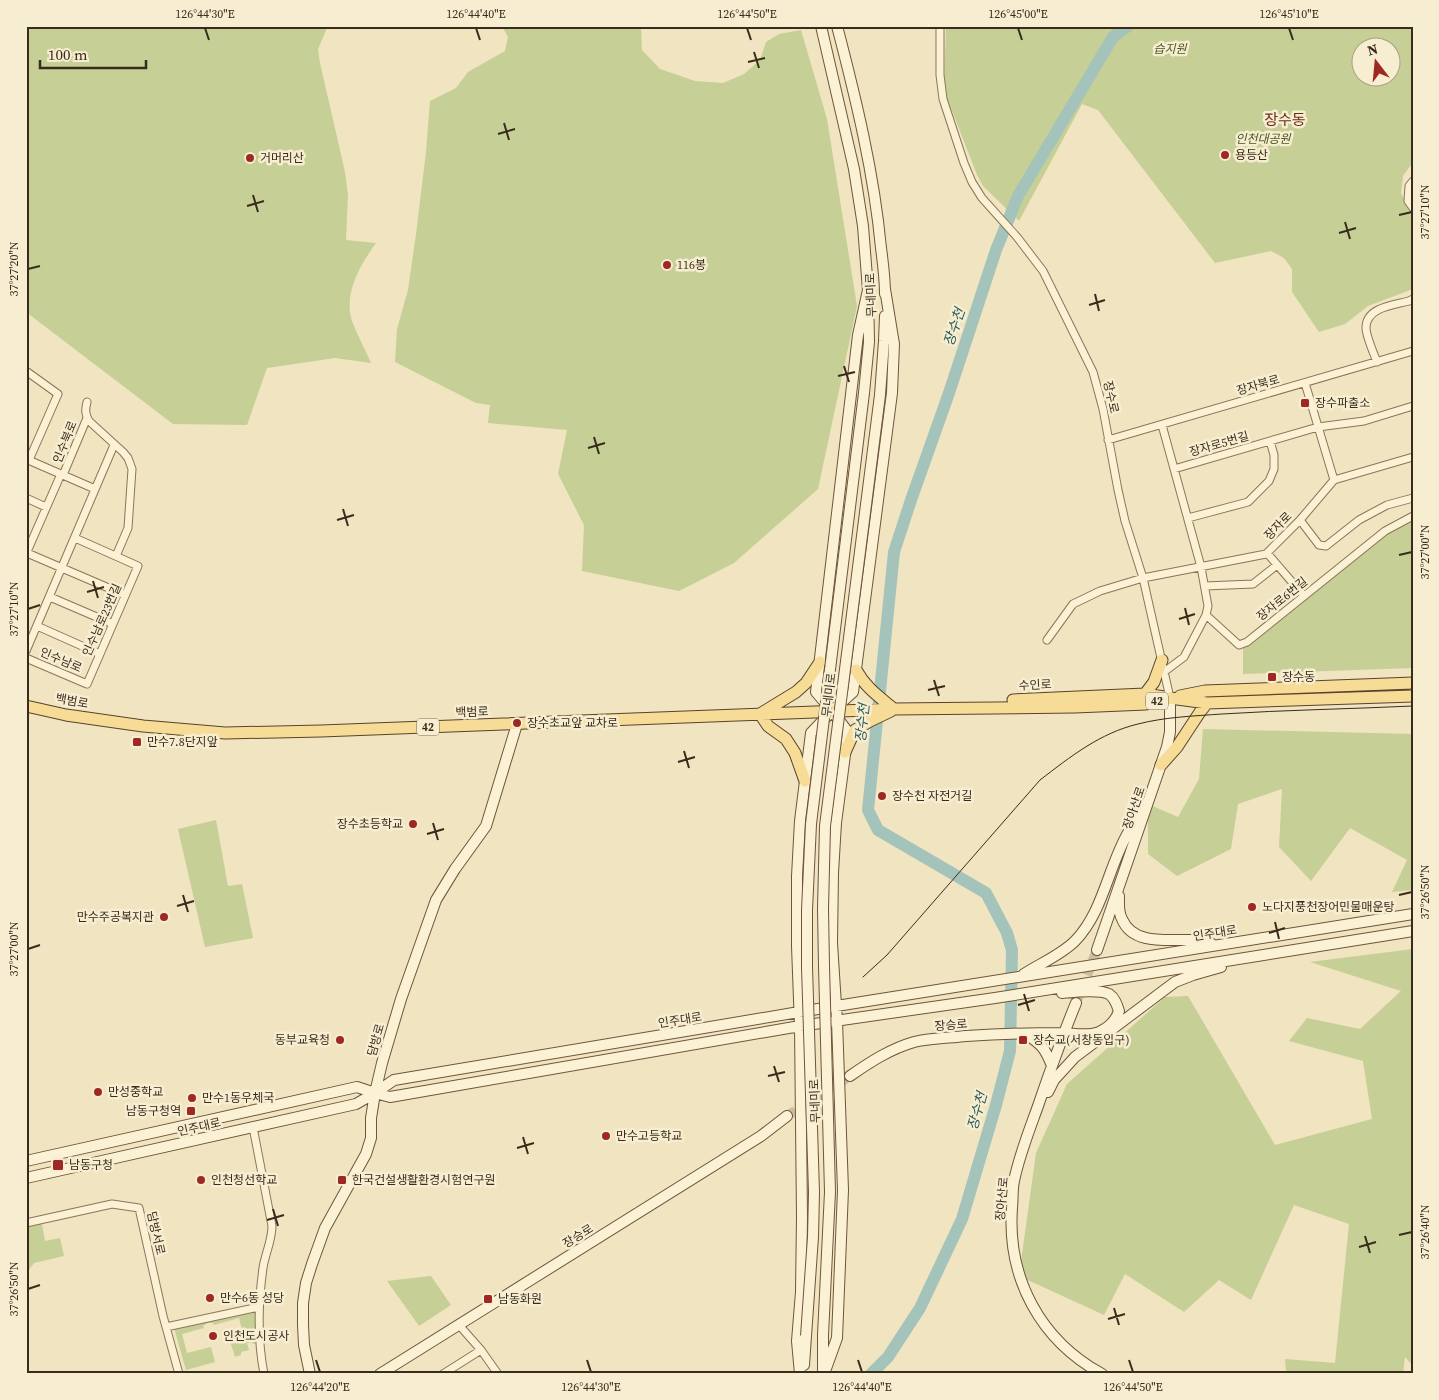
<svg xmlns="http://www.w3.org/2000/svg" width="1439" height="1400" font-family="'Source Serif 4','Noto Sans KR',serif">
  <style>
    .green { fill: #c6cf95; fill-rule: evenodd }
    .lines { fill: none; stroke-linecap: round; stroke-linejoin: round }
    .river { stroke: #a4c3bb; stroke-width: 12 }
    .secondary-tunnel { stroke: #ccbfa0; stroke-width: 10; stroke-dasharray: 10 5; stroke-linecap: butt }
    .street-casing { stroke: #8b7558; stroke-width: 9 }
    .secondary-casing { stroke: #6d563b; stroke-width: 12 }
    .primary-casing { stroke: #58432c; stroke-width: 13 }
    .street { stroke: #fbf1d5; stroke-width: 7 }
    .secondary { stroke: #fbf1d5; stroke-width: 10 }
    .primary { stroke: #f6dc97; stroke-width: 11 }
    .tram { stroke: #3a2c1d; stroke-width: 1 }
    .secondary-bridge-casing { stroke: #6d563b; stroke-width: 12; stroke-linecap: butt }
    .secondary-bridge { stroke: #fbf1d5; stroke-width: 10 }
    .ticks { fill: none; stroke: #3a2c1d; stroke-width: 2 }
    .poi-dot { fill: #9d2824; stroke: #f7eed1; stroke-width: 2 }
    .labels { text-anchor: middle; stroke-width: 5; stroke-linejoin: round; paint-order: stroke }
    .shield { fill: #f7eed1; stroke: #736653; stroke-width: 1 }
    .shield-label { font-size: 11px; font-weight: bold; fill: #3a2c1d }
    .park-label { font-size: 12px; font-style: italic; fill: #485722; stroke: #f7eed1 }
    .poi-label { font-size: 12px; fill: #3a2c1d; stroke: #f7eed1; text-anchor: start }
    .street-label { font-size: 12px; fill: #3a2c1d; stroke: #f7eed1 }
    .water-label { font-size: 14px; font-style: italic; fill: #2b5b5a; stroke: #f7eed1 }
    .quarter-label { font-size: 15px; fill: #692e1a; stroke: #f7eed1 }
    .neatline { fill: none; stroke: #3a2c1d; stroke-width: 2 }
    .ticks-label { font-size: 12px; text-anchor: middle; fill: #3a2c1d }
  </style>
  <rect width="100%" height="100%" fill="#f0e4c1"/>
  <!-- green -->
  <path class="green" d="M26 26H328L318 49 320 63 345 172 348 195 346 240 376 243C361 264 343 293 352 321 357 335 365 349 371 363L335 358 267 368 247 425 173 424 26 312Z
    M502 26H641L642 50 660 69 695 81 723 83 744 74 760 60 766 42 779 34 801 30 827 119 857 306 818 489 734 563 679 591 582 571 584 525 558 474 567 430 488 423 490 405 476 403 395 362 397 329 408 290 416 234 426 152 430 101 456 88 468 72 505 51 508 37Z
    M946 26H1413V162L1403 176 1401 193 1413 216V289L1368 306 1345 324 1319 332 1292 292V269L1284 258 1271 251 1215 263 1098 110 1082 104 1019 221 983 186 977 175 944 90ZM1362 48H1392V78H1362Z
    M1413 520V668L1243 674V648L1384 536Z
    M1203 729 1413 734V890L1392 892 1407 860 1350 828 1311 881 1279 847 1282 789 1238 804 1231 849 1177 876 1148 854V804L1178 817 1199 779Z
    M216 820 228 886 242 884 253 938 205 947 178 829Z
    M1413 949V1366L1405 1357 1403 1374H1286L1285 1359 1335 1363 1349 1224 1294 1205 1251 1300 1219 1280 1184 1312 1125 1274 1104 1315 1019 1276 1036 1153 1067 1084 1165 997 1188 996 1275 1145 1372 1119 1363 1061 1289 1041 1307 1018 1360 1029 1401 991 1310 962Z
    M42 1224 45 1241 60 1238 64 1256 34 1263 28 1271H26V1227Z
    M431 1276 451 1305 419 1326 387 1281Z
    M256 1309 258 1343 253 1344 252 1342 247 1343 249 1350 241 1352V1355L235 1357 230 1341 244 1337 239 1318 214 1325 213 1323H208L203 1326 204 1328 182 1334 187 1353 211 1347 215 1362 186 1370 174 1328Z"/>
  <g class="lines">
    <!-- river -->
    <path class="river" d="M871 1374 888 1357 920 1308 962 1219 996 1105 1010 1051 1012 950 1007 933 986 893 878 830 868 810 894 552 911 500 949 393 996 250 1018 196 1113 37 1128 26"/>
    <!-- secondary-tunnel -->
    <path class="secondary-tunnel" d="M1076 1003 1097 950
      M787 1116 850 1076"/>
    <!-- street casing -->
    <g class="street-casing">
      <path id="street" d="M940 26V75L943 99 964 163 972 182 982 198 1017 237 1043 271 1093 372 1103 409 1118 490 1125 521 1143 578 1170 698
        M1413 181 1409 186 1408 201 1413 208
        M1377 362C1374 354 1366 336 1366 328 1366 307 1394 305 1409 301L1413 299
        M26 371 58 394 29 460
        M1305 383 1334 480
        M87 402C85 410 85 414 89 421L123 452 128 458 132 469 128 528 116 556
        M1162 425 1201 567 1208 606 1206 615 1239 645 1247 642 1385 531 1413 516
        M1108 440 1413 351
        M26 459 95 489
        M1174 469 1318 427 1364 421 1413 406
        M63 475 87 418
        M26 498 46 507
        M1188 518 1248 502 1269 481 1274 469V455L1270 441
        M1300 520 1319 545 1326 546 1359 520 1387 505 1413 498
        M27 553 125 595
        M1267 553 1304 596
        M26 554 61 474
        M1205 586 1253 584 1277 565
        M50 597 113 624
        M37 626 100 654
        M1047 640 1073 604 1100 591 1143 578 1266 554 1300 520 1334 480 1413 457
        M26 651 114 445
        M26 658 87 684 138 566 75 538
        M1164 672 1184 657 1206 615
        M253 1127 272 1226C272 1241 265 1254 263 1268 258 1304 257 1338 264 1374
        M26 1223 112 1204 139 1208 163 1316 179 1374
        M459 1325 481 1350 498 1374
        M166 1327 259 1307
        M443 1374 481 1350"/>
    </g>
    <!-- secondary casing -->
    <g class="secondary-casing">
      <path id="secondary" d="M821 26 854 169 863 226 868 290 869 342 864 393
        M837 26C856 99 874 173 881 248 883 263 885 279 885 294
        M880 395 884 341 885 316
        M1119 896C1119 904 1118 912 1122 919 1133 946 1169 939 1193 940 1200 940 1206 942 1212 944
        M1097 950 1167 747 1170 732V698
        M1024 974C1041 963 1061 955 1075 941 1104 911 1108 866 1129 831 1133 826 1137 821 1141 816
        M1076 1003C1062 1037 1050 1071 1038 1106 1029 1131 1019 1156 1014 1181 1012 1190 1013 1199 1012 1208 1007 1278 1040 1340 1102 1374
        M1026 1034C1042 1045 1045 1048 1052 1066
        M850 1076C870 1062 890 1049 914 1042 931 1038 949 1038 966 1036 998 1034 1030 1033 1061 1033 1073 1033 1087 1037 1099 1032 1108 1028 1116 1020 1119 1011 1117 1005 1115 998 1109 994 1099 989 1074 992 1062 993
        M1048 1092 1054 1080 1075 1057 1175 982 1193 975 1221 967
        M26 1161 357 1087 375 1093 394 1080 799 1012 1413 914
        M26 1178 356 1104 375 1093 390 1097 800 1026 995 998 1413 931
        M823 1335V1370
        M804 1365 806 1336
        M310 1374 304 1345 303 1325V1303L306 1283 312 1264 325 1228 366 1154 371 1138V1118L375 1093 382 1063 401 999 436 900 455 869 486 826 517 724
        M380 1374 761 1136 787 1116
        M800 1374 797 1341 801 1292 802 1217 800 1026 797 946V876L800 821 811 733 832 711 816 692 858 335 868 290
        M824 1374 837 1338 843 1190 837 1021 832 943 833 873 836 823 848 732 832 711 853 692 892 393 894 344 885 289"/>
    </g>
    <!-- primary casing -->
    <g class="primary-casing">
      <path id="primary" d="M856 670C866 688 878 696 894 709
        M1145 694 1154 682 1162 660
        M1180 696 1205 691 1413 683
        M1013 700 1145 694 1164 697
        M26 706 66 715 143 726 225 733 321 731 894 709 1075 707 1146 704 1170 698 1207 703 1413 696
        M845 752 855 730 870 721 891 711
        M1161 765 1177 747 1200 712 1207 703
        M805 781 795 753 786 739 768 726 760 714 796 692 806 683 820 662"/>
    </g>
    <!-- street -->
    <use href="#street" class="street"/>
    <!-- secondary -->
    <use href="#secondary" class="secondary"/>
    <!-- primary -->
    <use href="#primary" class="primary"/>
    <!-- tram -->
    <path class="tram" d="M863 977 887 955 1040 780C1070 757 1100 733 1138 724 1165 717 1194 716 1222 714 1285 710 1349 709 1413 706"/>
    <!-- secondary-bridge casing -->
    <g class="secondary-bridge-casing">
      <path id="secondary-bridge" d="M823 1335 830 1192 824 966 823 909 825 826 880 395
        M806 1336 813 1237 814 1192 807 967V910L811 824 864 393"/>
    </g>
    <!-- secondary-bridge -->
    <use href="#secondary-bridge" class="secondary-bridge"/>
  </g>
  <!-- ticks -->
  <path class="ticks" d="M205 28 209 40M476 28 480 40M747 28 751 40M1018 28 1022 40M1289 28 1293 40M754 52 759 68M748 62 765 58M504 123 509 140M498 134 515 129M253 195 258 212M247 206 264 201M1399 215 1412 212M1345 222 1350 239M1339 233 1356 228M28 269 40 266M1095 294 1099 311M1089 305 1105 300M844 366 849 382M838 376 855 372M594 437 599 454M588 448 605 443M343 509 348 526M337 520 354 515M1399 555 1412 552M93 581 98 598M87 592 104 587M1185 608 1189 625M28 609 40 605M1179 619 1195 614M934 680 939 696M928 690 945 686M684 751 689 768M678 762 695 757M433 823 438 840M427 834 444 829M183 895 188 912M1399 895 1412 892M177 906 194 901M1275 922 1279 939M1269 933 1285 928M28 949 40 945M1024 994 1029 1011M1018 1005 1035 1000M774 1066 779 1082M768 1076 785 1072M523 1137 528 1154M517 1148 534 1143M273 1209 278 1226M267 1220 284 1215M1399 1235 1412 1232M1365 1236 1370 1253M1359 1247 1376 1242M28 1289 40 1285M1114 1308 1119 1325M1108 1319 1125 1314M316 1360 320 1372M587 1360 591 1372M858 1360 862 1372M1129 1360 1133 1372"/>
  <!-- markers -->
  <g class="poi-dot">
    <circle cx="1225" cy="155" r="5"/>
    <circle cx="250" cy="158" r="5"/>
    <circle cx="667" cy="265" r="5"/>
    <rect x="1300" y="398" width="10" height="10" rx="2.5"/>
    <rect x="1267" y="672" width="10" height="10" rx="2.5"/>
    <circle cx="517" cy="723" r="5"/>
    <rect x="132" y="737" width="10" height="10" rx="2.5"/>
    <circle cx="882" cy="796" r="5"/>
    <circle cx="413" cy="824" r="5"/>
    <circle cx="1252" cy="907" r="5"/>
    <circle cx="164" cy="917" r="5"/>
    <circle cx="340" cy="1040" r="5"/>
    <rect x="1018" y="1035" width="10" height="10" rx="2.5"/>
    <circle cx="98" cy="1092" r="5"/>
    <circle cx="192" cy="1098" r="5"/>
    <rect x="186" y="1106" width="10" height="10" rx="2.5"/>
    <circle cx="606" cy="1136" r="5"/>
    <rect x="52" y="1159" width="12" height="12" rx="2.5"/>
    <circle cx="201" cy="1180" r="5"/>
    <rect x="337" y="1175" width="10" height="10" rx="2.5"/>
    <circle cx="210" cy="1298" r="5"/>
    <rect x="483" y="1294" width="10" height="10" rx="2.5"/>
    <circle cx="213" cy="1336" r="5"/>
  </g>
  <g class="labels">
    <!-- shield labels -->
    <g class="shield">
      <rect x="1146" y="692.5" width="22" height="17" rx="4"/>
      <rect x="417" y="718.5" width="22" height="17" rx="4"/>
    </g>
    <g class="shield-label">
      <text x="1157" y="705">42</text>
      <text x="428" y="731">42</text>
    </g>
    <!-- park labels -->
    <g class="park-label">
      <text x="1170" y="53">습지원</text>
      <text x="1263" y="143">인천대공원</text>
    </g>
    <!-- poi labels -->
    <g class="poi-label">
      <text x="1235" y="159">용등산</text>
      <text x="260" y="162">거머리산</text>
      <text x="677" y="269">116봉</text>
      <text x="1315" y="407">장수파출소</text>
      <text x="1282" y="681">장수동</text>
      <text x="527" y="727">장수초교앞 교차로</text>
      <text x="147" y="746">만수7.8단지앞</text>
      <text x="892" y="800">장수천 자전거길</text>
      <text x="403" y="828" text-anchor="end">장수초등학교</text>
      <text x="1262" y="911">노다지풍천장어민물매운탕</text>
      <text x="154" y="921" text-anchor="end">만수주공복지관</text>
      <text x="330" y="1044" text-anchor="end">동부교육청</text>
      <text x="1033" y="1044">장수교(서창동입구)</text>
      <text x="108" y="1096">만성중학교</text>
      <text x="202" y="1102">만수1동우체국</text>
      <text x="181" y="1115" text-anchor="end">남동구청역</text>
      <text x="616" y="1140">만수고등학교</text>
      <text x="69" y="1169">남동구청</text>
      <text x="211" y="1184">인천청선학교</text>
      <text x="352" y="1184">한국건설생활환경시험연구원</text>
      <text x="220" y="1302">만수6동 성당</text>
      <text x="498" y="1303">남동화원</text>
      <text x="223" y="1340">인천도시공사</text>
    </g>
    <!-- street labels -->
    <g class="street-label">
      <text transform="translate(871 295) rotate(-92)" y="4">무네미로</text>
      <text transform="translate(1258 385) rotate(-16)" y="4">장자북로</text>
      <text transform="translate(1111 397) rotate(77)" y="4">장수로</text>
      <text transform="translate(65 442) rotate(-68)" y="4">인수북로</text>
      <text transform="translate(1219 444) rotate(-16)" y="4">장자로5번길</text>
      <text transform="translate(1278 526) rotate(-46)" y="4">장자로</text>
      <text transform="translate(1282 599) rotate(-39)" y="4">장자로6번길</text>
      <text transform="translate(102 620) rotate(-66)" y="4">인수남로23번길</text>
      <text transform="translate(61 660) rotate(23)" y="4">인수남로</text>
      <text transform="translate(1035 685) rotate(-3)" y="4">수인로</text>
      <text transform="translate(829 695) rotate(-83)" y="4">무네미로</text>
      <text transform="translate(72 701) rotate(10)" y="4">백범로</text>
      <text transform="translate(472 712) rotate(-2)" y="4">백범로</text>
      <text transform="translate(1134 808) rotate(-71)" y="4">장아산로</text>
      <text transform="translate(1215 933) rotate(-9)" y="4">인주대로</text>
      <text transform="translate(680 1020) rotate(-9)" y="4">인주대로</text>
      <text transform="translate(951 1025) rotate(-5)" y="4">장승로</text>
      <text transform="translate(376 1040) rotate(-74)" y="4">담방로</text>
      <text transform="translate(815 1101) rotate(-92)" y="4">무네미로</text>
      <text transform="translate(199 1127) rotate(-13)" y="4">인주대로</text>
      <text transform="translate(1002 1199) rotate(-85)" y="4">장아산로</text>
      <text transform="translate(156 1233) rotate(77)" y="4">담방서로</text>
      <text transform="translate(578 1236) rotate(-32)" y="4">장승로</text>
    </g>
    <!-- water labels -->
    <g class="water-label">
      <text transform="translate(954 327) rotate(-71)" y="5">장수천</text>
      <text transform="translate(862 723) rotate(-84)" y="5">장수천</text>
      <text transform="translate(977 1111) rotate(-74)" y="5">장수천</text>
    </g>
    <!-- quarter labels -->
    <g class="quarter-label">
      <text x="1285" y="125">장수동</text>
    </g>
  </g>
  <!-- border -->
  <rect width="1439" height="1400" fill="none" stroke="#f7eed1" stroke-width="55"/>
  <!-- north arrow -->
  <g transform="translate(1376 62) rotate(344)"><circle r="24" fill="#f7eed1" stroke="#aba089"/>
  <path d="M0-4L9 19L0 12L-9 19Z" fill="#9d2824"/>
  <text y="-8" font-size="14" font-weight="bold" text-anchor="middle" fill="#3a2c1d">N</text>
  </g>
  <!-- scale -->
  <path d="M40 60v8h106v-8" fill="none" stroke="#3a2c1d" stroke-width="2.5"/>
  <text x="48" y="60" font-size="15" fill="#3a2c1d" stroke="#f7eed1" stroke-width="4" paint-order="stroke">100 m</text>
  <rect x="28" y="28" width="1384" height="1344" class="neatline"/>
  <g class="ticks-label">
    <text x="205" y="18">126°44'30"E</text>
    <text x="476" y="18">126°44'40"E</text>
    <text x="747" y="18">126°44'50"E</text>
    <text x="1018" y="18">126°45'00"E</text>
    <text x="1289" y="18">126°45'10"E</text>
    <text transform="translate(1425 212) rotate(-90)" y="4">37°27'10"N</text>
    <text transform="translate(14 269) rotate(-90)" y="4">37°27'20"N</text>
    <text transform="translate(1425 552) rotate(-90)" y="4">37°27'00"N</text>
    <text transform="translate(14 609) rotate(-90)" y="4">37°27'10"N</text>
    <text transform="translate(1425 892) rotate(-90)" y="4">37°26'50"N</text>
    <text transform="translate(14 949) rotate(-90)" y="4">37°27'00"N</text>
    <text transform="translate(1425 1232) rotate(-90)" y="4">37°26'40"N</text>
    <text transform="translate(14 1289) rotate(-90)" y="4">37°26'50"N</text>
    <text x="320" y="1391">126°44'20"E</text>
    <text x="591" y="1391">126°44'30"E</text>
    <text x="862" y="1391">126°44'40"E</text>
    <text x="1133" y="1391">126°44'50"E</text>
  </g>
</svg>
